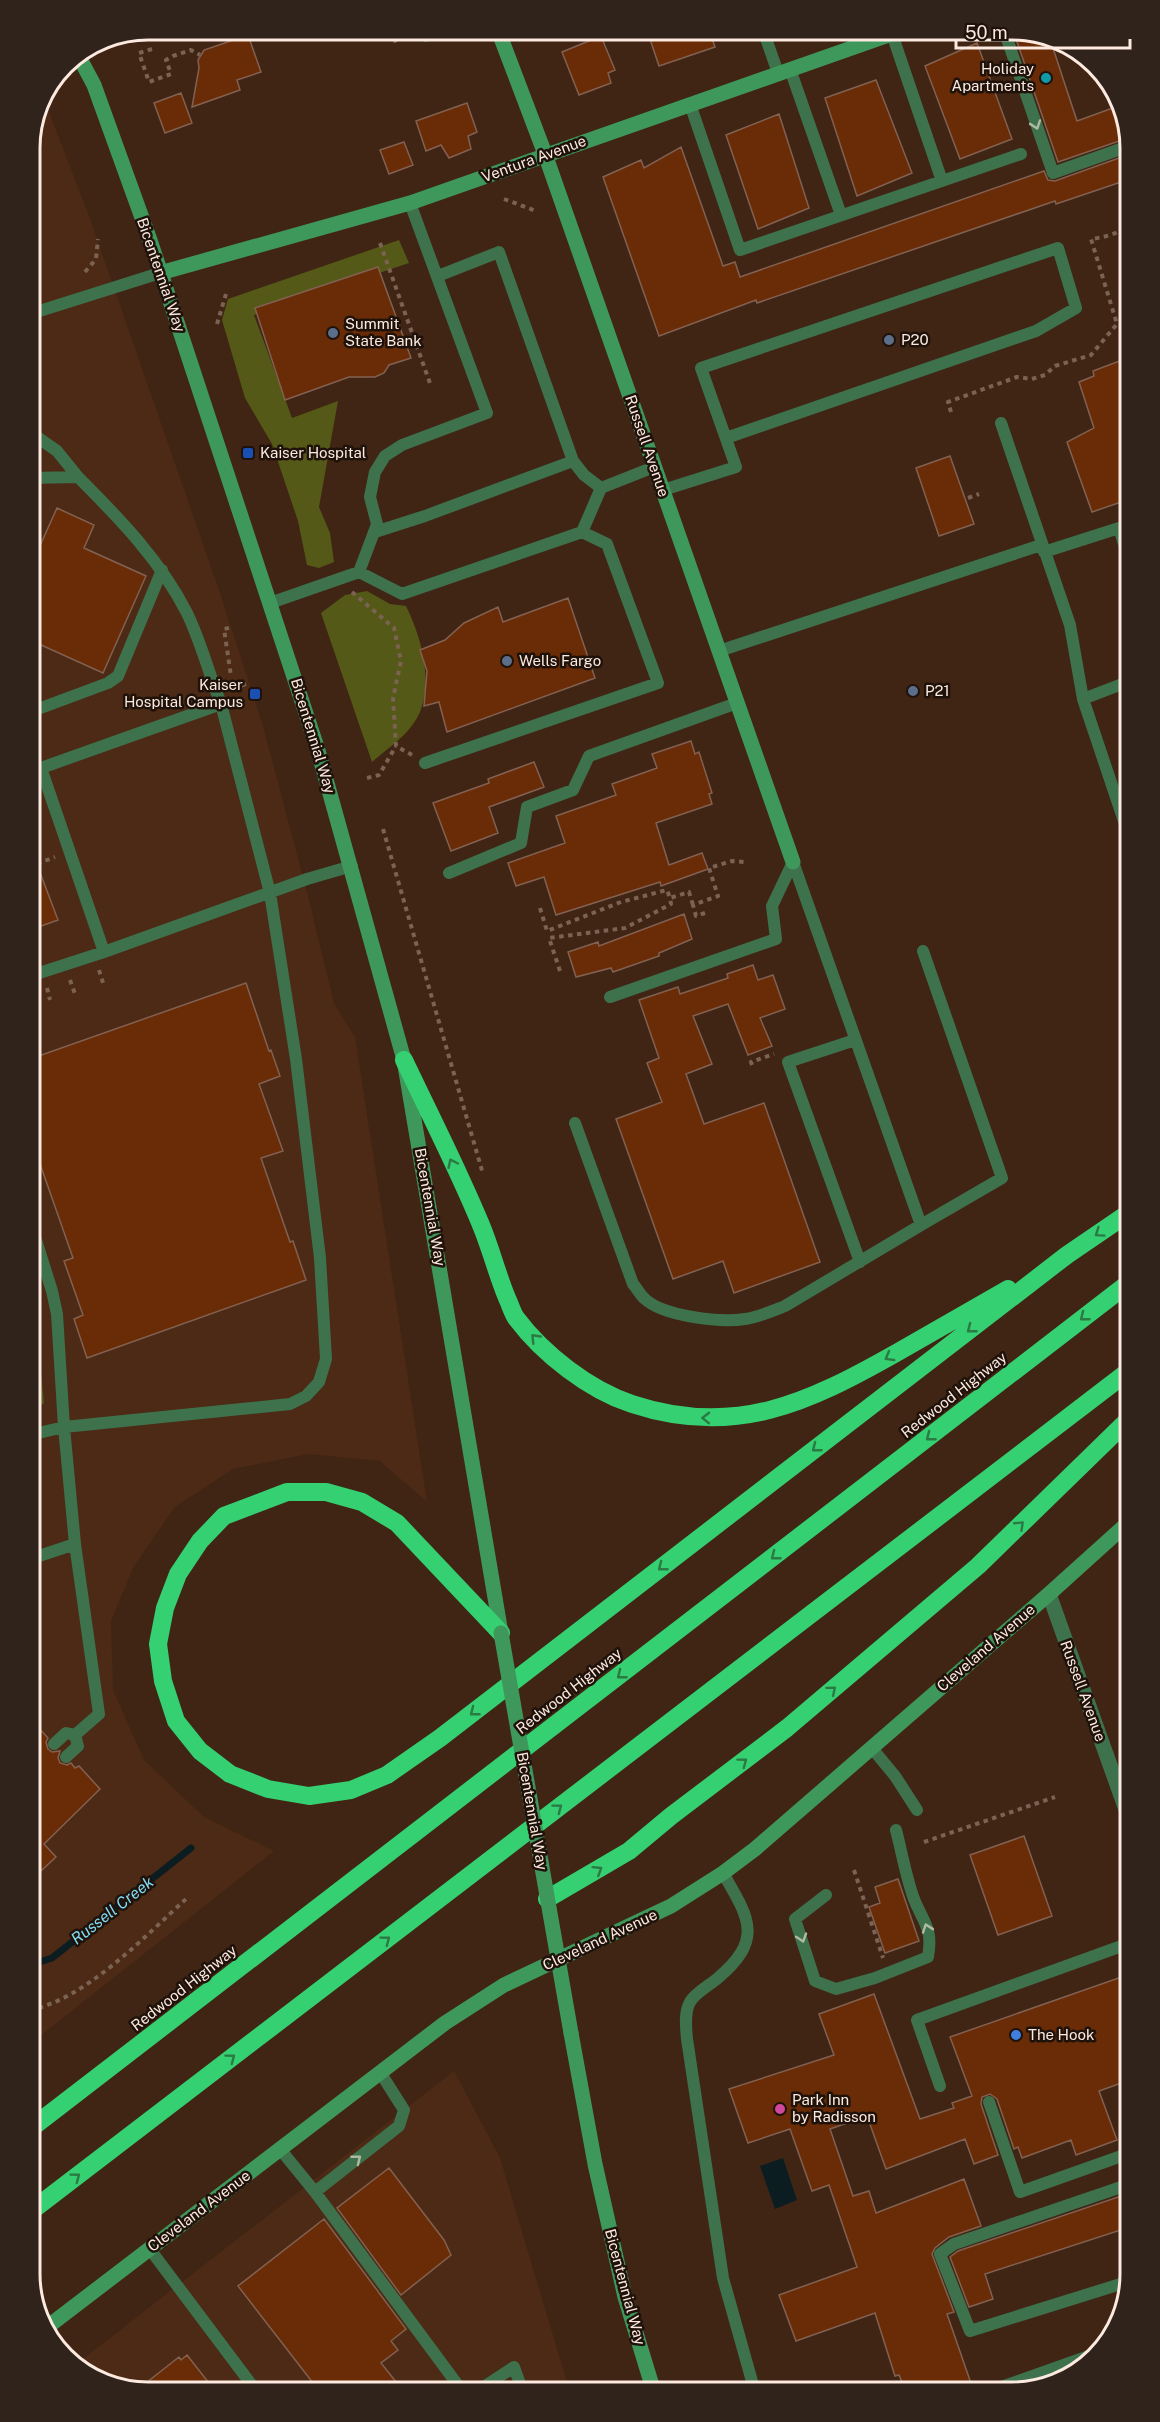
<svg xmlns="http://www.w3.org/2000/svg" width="1160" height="2422" font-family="'Public Sans',sans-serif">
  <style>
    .built { fill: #4c2a15 }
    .green { fill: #545917 }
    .water { fill: #0c1d22 }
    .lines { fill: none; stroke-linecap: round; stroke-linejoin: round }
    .stream { stroke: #0c1d22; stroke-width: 7 }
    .building { fill: #692c06; stroke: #826152; stroke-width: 1.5 }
    .path { stroke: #7b6253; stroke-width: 4; stroke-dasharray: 4.5 4.5; stroke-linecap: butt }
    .lane { stroke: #3d724c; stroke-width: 12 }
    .street { stroke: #3d724c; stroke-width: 15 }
    .secondary { stroke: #3f985b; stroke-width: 15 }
    .highway { stroke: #35d071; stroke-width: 18 }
    .secondary-bridge { stroke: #3f985b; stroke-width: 15 }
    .oneway { stroke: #b0b9a4 }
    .oneway2 { stroke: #2b7a43 }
    .culture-dot { fill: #0f9aa8; stroke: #1e120a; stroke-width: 2 }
    .service-dot { fill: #5c6f8a; stroke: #1e120a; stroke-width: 2 }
    .transit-dot { fill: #1a4fb4; stroke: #1e120a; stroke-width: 2 }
    .shop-dot { fill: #3f7fe0; stroke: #1e120a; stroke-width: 2 }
    .hotel-dot { fill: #d1479c; stroke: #1e120a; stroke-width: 2 }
    .labels { text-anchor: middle; stroke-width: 5; stroke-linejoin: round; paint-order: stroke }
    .poi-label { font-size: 15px; fill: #fce9df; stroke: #1e120a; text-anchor: start }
    .street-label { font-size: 15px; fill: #fce9df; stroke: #1e120a }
    .water-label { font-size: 16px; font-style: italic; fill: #81daf4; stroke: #1e120a }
    .rim { fill: none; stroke: #fce9df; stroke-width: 3 }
  </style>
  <rect width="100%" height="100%" fill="#402514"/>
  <!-- built -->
  <path class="built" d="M43 97 88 213 220 593 263 726 308 896 334 1003 355 1037 427 1502 380 1461 309 1454 233 1469 175 1507 134 1566 111 1621 113 1690 144 1760 204 1817 274 1851 30 2044V141L39 103Z
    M454 2071 500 2158 570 2392H141L77 2368 75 2365Z"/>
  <!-- green -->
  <path class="green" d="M399 240 409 263 254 315 292 418 338 401 319 507 330 533 334 562 319 568 307 565 298 521 272 444 245 398 222 320 228 299Z
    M367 591 390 604 406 606C423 640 438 696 410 728 400 741 384 751 372 762L321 613 345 595Z
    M37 1332 44 1403 30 1414V1335Z"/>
  <!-- water -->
  <path class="water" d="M783 2158 797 2200 775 2209 760 2166Z"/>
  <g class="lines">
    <!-- stream -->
    <path class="stream" d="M30 1965 52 1958 191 1848"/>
  </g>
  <!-- building -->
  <path class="building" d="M647 30H709L715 47 659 66Z
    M1013 30H1020L1051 42 1077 121 1121 105 1128 138 1058 162Z
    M248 35 261 72 237 80 240 90 192 107 199 68 198 60 204 50Z
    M601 36 615 70 608 73 611 83 579 95 562 52Z
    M977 43 1012 139 960 159 925 66Z
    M876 80 912 173 857 196 825 98Z
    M181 93 192 123 165 133 154 103Z
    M467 103 477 132 468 136 471 149 449 158 441 145 426 151 416 121Z
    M779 114 809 208 758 229 726 135Z
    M404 142 413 165 389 174 380 150Z
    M681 147 723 266 735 262 740 277 1044 171 1048 180 1055 181 1130 154V179L1056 204 1055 201 757 303 756 300 659 336 603 177 641 160 644 168Z
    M378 267 411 358 389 365 384 373 375 377H349L285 400 255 308Z
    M1130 357V499L1092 512 1067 442 1094 428 1079 382 1094 376 1093 371Z
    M950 456 974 524 939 536 916 468Z
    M57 508 94 525 84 548 146 576 103 673 30 640V568Z
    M568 598 595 678 447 732 439 702 424 706 427 671 420 650 445 640 464 623 498 607 503 622Z
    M691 741 695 754 699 752 712 793 709 794 712 804 656 823 669 865 702 853 708 869 661 886 660 882 556 915 544 877 516 886 508 863 565 843 556 816 616 795 612 784 657 768 652 754Z
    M534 762 544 787 489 807 498 833 451 851 433 803 489 783 488 779Z
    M32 851 58 920 30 930V852Z
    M684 914 692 939 659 953V956L613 972 611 968 576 977 568 952 598 942 599 946Z
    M753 965 758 980 773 975 785 1009 760 1018 772 1046 748 1055 728 1004 693 1016 712 1064 686 1074 704 1124 764 1103 820 1262 734 1293 723 1261 673 1279 616 1119 662 1102 647 1063 659 1058 639 1000 678 987 680 994 728 978 727 974Z
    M246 983 269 1051 271 1050 280 1076 259 1084 283 1151 261 1158 290 1242 293 1241 306 1280 87 1358 74 1319 83 1315 64 1261 73 1258 39 1161 36 1162 30 1144V1059Z
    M30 1718 48 1738 46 1742 48 1749 52 1752 60 1751 58 1758 60 1763 67 1765 71 1763 75 1768 79 1766 100 1789 44 1844 56 1857 30 1881Z
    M1024 1836 1052 1916 998 1935 970 1855Z
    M898 1879 919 1941 885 1953 869 1907 880 1903 875 1887Z
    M1130 1974V2080L1099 2091 1117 2140 1076 2155 1071 2140 1022 2158 1018 2147 1014 2149 997 2099 990 2094 982 2097 981 2104 998 2155 974 2164 965 2139 886 2169 867 2116 830 2129 853 2196 869 2191 876 2213 964 2179 981 2226 949 2237 935 2248 932 2254 954 2312 947 2314 974 2392H906L899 2375 895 2376 875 2313 796 2341 779 2295 857 2267 829 2185 812 2191 790 2129 748 2143 729 2089 834 2055 819 2014 874 1994 920 2119 954 2108 952 2103 972 2096 950 2037Z
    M389 2168 444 2240 451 2255 401 2295 337 2208Z
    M1130 2193V2227L985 2274 993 2299 969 2307 950 2257 958 2251Z
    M324 2219 406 2329 391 2341 398 2350 381 2363 404 2392H320L238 2286Z
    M187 2355 216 2392 137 2390 179 2357 181 2360Z"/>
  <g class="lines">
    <!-- path -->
    <path class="path" d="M391 30 397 46
      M152 49 139 53 149 82 171 74 166 60 173 56 191 50 200 55
      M504 199 536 211
      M380 243 431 386
      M85 272 96 259 98 239
      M217 324 226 294
      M951 412 948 402 1017 377 1032 379 1045 375 1055 366 1091 355 1117 324 1091 239C1105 237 1120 234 1130 223
      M968 498 979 494
      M352 592 394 628 401 661 393 698 396 746 412 755
      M229 628 224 629 231 676
      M233 688 246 684
      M367 778 379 775 396 746
      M383 829 483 1174
      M37 864 55 857
      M540 908 547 931 621 902 667 890 670 898
      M705 913 696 916 693 905 718 896 709 868 732 861 744 862
      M99 970 104 986
      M560 971 549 938 625 928 671 904 670 898 689 892 693 905
      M70 980 75 994
      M47 988 50 1000
      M752 1065 751 1062 774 1054
      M30 1331 39 1328
      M924 1842 1055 1797
      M854 1870 883 1958
      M30 2010C86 1999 144 1937 186 1899"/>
    <!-- lane -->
    <path class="lane" d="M763 30 778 73
      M1004 30 1053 173 1129 146
      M892 34 942 181
      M426 36 441 30
      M790 69 841 215
      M690 104 740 250 1021 154
      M30 314 160 273
      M1001 423 1070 625 1083 699 1127 830 1130 833
      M30 432 57 451 78 477
      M573 461 584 475 601 488 654 467
      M30 478 78 477C120 519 160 560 187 613 201 642 209 674 221 704
      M663 490 736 467 701 368 1058 248 1076 308 1036 331 726 438
      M375 532 425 516 573 461 499 252 438 276
      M1044 552 1119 528 1130 563
      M359 572 377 524 370 497 375 472 385 456 402 445 487 413 410 203
      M270 603 359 572 402 594 582 532 601 488
      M719 651 1041 545
      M1083 699 1130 681
      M30 712 108 683 118 676 162 570
      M425 763 658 683 607 544 582 532
      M449 873 521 843 527 807 573 790 589 756 737 703
      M104 952 307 879 352 866
      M610 997 776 939 772 906 793 862
      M855 1040 788 1062 860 1262
      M575 1123 633 1284C637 1288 640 1295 645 1299 663 1316 720 1323 745 1319 759 1317 772 1311 785 1306L921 1225 793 862
      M30 1221 52 1291 57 1314 64 1427 290 1404 306 1396 319 1382 326 1359 320 1258 296 1059 270 893 221 704 41 768 104 952 30 976
      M921 1225 1002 1178 923 951
      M30 1435 64 1427 75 1544 99 1714 75 1735
      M30 1559 75 1544
      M54 1744 66 1733 75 1735
      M871 1747 895 1776 917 1810
      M66 1757 78 1746 75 1735
      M723 1873C749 1918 764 1939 718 1978 710 1985 695 1993 690 2002 684 2012 686 2028 687 2039L723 2278 755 2392
      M826 1895 795 1919 815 1981 836 1989 875 1978 928 1957C933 1928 924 1924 914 1899 906 1877 902 1853 896 1830
      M940 2086 917 2020 1130 1943
      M989 2102 1020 2192 1130 2153
      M280 2149 315 2192 463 2392
      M315 2192 399 2126 404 2110 380 2072
      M149 2248 257 2392
      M1127 2282 970 2331 940 2254 954 2244 1130 2184
      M476 2392 514 2367 523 2392
      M987 2392 1089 2356"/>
    <!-- street -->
    <path class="street" d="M1049 1594 1130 1821"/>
    <!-- secondary -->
    <path class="secondary" d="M498 30 545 154 793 862
      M78 55 94 85 150 240 317 747 404 1060 501 1633
      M160 273 410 203 903 30
      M571 2033 595 2164 625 2297 654 2392
      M46 2328 445 2023 504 1985 671 1906 723 1873 755 1849 1049 1594 1130 1521"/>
    <!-- highway -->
    <path class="highway" d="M404 1060C430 1115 458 1169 481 1225 491 1249 497 1274 507 1298 510 1304 512 1312 516 1318 543 1354 589 1390 632 1404 735 1438 808 1403 898 1352 935 1331 971 1310 1008 1289
      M501 1633 397 1523 362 1502 326 1492H287L224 1516 200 1541 178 1574 165 1608 158 1644 163 1681 176 1721 200 1751 230 1774 268 1789 309 1796 351 1790 387 1775 440 1738 1067 1255 1130 1212
      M547 1899 629 1851 671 1816 787 1728 978 1566 1130 1418
      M30 2129 1130 1282
      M30 2212 1130 1370"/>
    <!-- secondary-bridge -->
    <path class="secondary-bridge" d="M501 1633 571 2033"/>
  </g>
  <!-- one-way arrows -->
  <defs><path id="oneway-chevron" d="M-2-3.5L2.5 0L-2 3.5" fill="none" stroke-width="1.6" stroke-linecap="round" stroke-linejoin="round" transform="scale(1.5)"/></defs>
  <g class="oneway">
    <use href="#oneway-chevron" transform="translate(1036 125) rotate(71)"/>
    <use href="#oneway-chevron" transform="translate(927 1928) rotate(-109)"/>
    <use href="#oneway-chevron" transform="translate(802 1938) rotate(72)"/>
    <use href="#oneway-chevron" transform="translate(357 2159) rotate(-38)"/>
  </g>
  <g class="oneway2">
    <use href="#oneway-chevron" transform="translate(452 1163) rotate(-115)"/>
    <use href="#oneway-chevron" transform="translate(1099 1233) rotate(145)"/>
    <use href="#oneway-chevron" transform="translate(1084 1317) rotate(142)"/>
    <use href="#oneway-chevron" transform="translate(971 1329) rotate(142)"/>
    <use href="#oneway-chevron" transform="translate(535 1338) rotate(-134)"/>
    <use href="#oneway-chevron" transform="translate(889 1357) rotate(150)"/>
    <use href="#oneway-chevron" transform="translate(706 1418) rotate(-179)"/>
    <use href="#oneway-chevron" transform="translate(930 1437) rotate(142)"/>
    <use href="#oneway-chevron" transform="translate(816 1448) rotate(142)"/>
    <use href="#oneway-chevron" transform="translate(1020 1525) rotate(-44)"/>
    <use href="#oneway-chevron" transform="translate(775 1556) rotate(142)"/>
    <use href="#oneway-chevron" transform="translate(662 1567) rotate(142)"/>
    <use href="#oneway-chevron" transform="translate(621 1675) rotate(142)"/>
    <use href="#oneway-chevron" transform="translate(832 1690) rotate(-40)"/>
    <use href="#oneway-chevron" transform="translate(474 1712) rotate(142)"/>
    <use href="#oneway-chevron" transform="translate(743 1762) rotate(-37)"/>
    <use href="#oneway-chevron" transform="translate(558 1808) rotate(-37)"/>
    <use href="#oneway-chevron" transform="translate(598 1870) rotate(-32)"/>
    <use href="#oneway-chevron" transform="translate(386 1940) rotate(-37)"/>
    <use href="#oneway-chevron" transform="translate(231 2058) rotate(-37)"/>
    <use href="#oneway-chevron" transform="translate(76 2177) rotate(-37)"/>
  </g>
  <!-- markers -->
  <circle class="culture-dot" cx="1046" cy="78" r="6"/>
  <g class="service-dot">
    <circle cx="333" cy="333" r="6"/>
    <circle cx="889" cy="340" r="6"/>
    <circle cx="507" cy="661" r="6"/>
    <circle cx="913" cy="691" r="6"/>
  </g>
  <g class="transit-dot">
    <rect x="242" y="447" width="12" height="12" rx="3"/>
    <rect x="249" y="688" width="12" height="12" rx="3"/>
  </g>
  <circle class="shop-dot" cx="1016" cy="2035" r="6"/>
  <circle class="hotel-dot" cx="780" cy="2109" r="6"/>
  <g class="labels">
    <!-- poi labels -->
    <g class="poi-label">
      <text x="1034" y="74" text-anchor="end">Holiday<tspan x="1034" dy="17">Apartments</tspan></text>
      <text x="345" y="329">Summit<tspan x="345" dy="17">State Bank</tspan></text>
      <text x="901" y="345">P20</text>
      <text x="260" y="458">Kaiser Hospital</text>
      <text x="519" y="666">Wells Fargo</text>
      <text x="243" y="690" text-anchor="end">Kaiser<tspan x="243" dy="17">Hospital Campus</tspan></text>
      <text x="925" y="696">P21</text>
      <text x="1028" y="2040">The Hook</text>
      <text x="792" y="2105">Park Inn<tspan x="792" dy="17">by Radisson</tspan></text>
    </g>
    <!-- street labels -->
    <g class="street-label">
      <text transform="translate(534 159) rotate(-20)" y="5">Ventura Avenue</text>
      <text transform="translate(161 275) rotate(71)" y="5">Bicentennial Way</text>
      <text transform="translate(647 446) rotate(71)" y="5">Russell Avenue</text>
      <text transform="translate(313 736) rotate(73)" y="5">Bicentennial Way</text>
      <text transform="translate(430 1207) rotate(80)" y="5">Bicentennial Way</text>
      <text transform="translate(954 1395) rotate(-38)" y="5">Redwood Highway</text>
      <text transform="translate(986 1648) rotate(-41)" y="5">Cleveland Avenue</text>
      <text transform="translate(569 1691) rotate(-38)" y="5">Redwood Highway</text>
      <text transform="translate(1083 1691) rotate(70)" y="5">Russell Avenue</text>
      <text transform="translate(532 1811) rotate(80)" y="5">Bicentennial Way</text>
      <text transform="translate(600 1940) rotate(-25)" y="5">Cleveland Avenue</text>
      <text transform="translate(184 1988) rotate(-38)" y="5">Redwood Highway</text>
      <text transform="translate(199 2211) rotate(-37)" y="5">Cleveland Avenue</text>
      <text transform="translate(625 2287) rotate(75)" y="5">Bicentennial Way</text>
    </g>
    <!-- water labels -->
    <g class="water-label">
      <text transform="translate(112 1910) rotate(-38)" y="6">Russell Creek</text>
    </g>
  </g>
  <!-- crop -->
  <path d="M0 0H1160V2422H0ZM148 40H1012A108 108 0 0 1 1120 148V2274A108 108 0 0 1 1012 2382H148A108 108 0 0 1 40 2274V148A108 108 0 0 1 148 40Z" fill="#30231b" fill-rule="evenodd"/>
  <path class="rim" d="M148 40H1012A108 108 0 0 1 1120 148V2274A108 108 0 0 1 1012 2382H148A108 108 0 0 1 40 2274V148A108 108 0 0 1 148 40Z"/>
  <!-- scale -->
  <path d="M956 39v9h174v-9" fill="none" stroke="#fce9df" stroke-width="3"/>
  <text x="965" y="39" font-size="18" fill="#fce9df" stroke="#1e120a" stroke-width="4.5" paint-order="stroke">50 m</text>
</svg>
